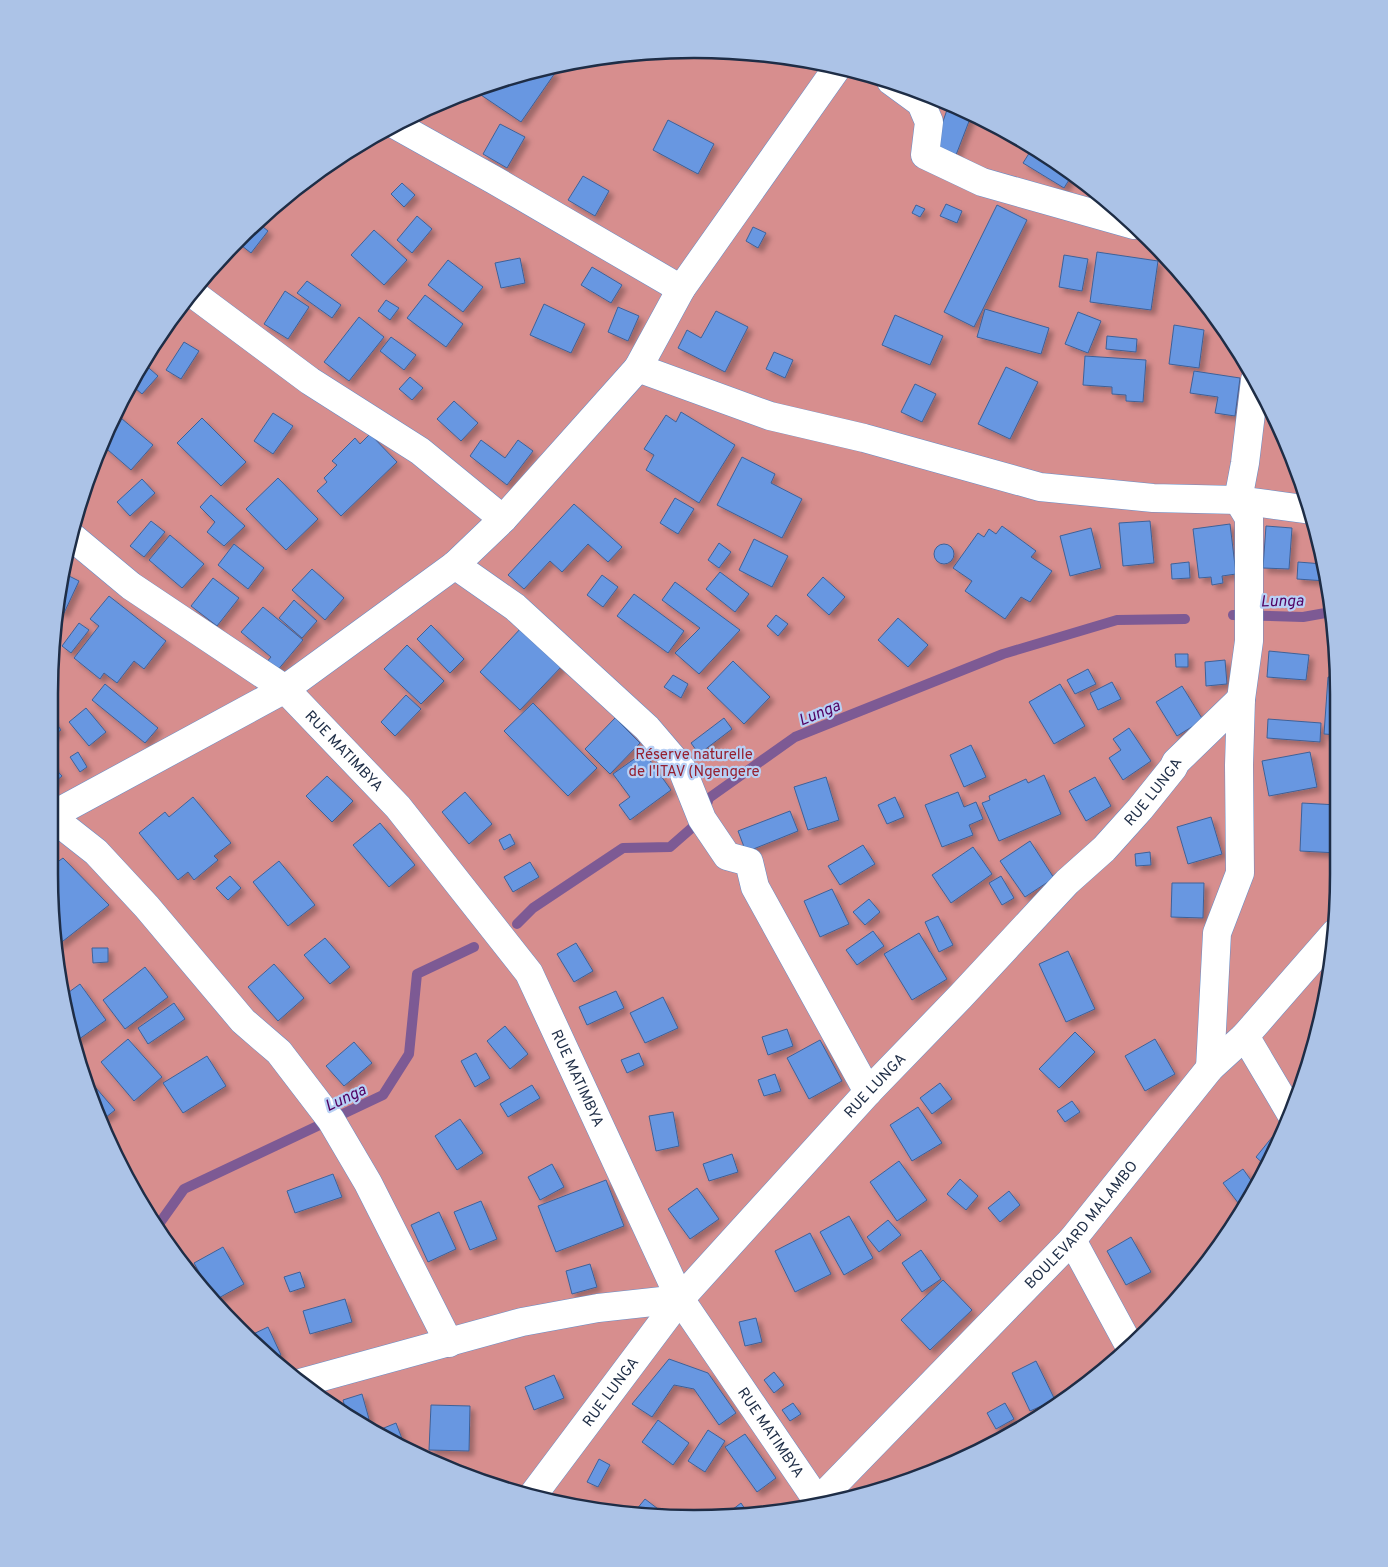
<svg xmlns="http://www.w3.org/2000/svg" width="1388" height="1567" font-family="Overpass,sans-serif">
  <style>
    .green { fill: #d78e8e }
    .lines { fill: none; stroke-linecap: round; stroke-linejoin: round }
    .stream { stroke: #7d5a94; stroke-width: 10 }
    .building { fill: #6897e1; stroke: #3e6198; filter: url(#shadow) }
    .street-casing { stroke: #678cc6; stroke-width: 29 }
    .street { stroke: #fff; stroke-width: 28 }
    .labels { text-anchor: middle; stroke-width: 4.5; stroke-linejoin: round; paint-order: stroke }
    .street-label { font-size: 15px; fill: #1e2d46; stroke: #b8d0f5 }
    .park-label { font-size: 15px; fill: #95202f; stroke: #b8d0f5 }
    .water-label { font-size: 16px; font-style: italic; fill: #510262; stroke: #b8d0f5 }
    .rim { fill: none; stroke: #1e2d46; stroke-width: 2.5 }
  </style>
  <defs>
    <filter id="shadow"><feDropShadow dx="4.5" dy="4.5" stdDeviation="2.5" flood-color="#0004"/></filter>
  </defs>
  <rect width="100%" height="100%" fill="#b8d0f5"/>
  <!-- green -->
  <path class="green" d="M652 50 778 54 901 83 1016 135 1119 209 1206 301 1273 408 1317 527 1338 652V915L1317 1040 1273 1158 1206 1266 1119 1358 1016 1432 861 1496 736 1517 568 1506 447 1469 301 1385 209 1298 115 1159 71 1040 49 873 50 652 61 568 98 447 135 371 209 268 301 182 408 115 527 71Z"/>
  <g class="lines">
    <!-- stream -->
    <path class="stream" d="M1233 615 1303 617 1331 612
      M517 924 533 908 623 848 670 847 702 819 709 798 795 737 1003 654 1117 620 1185 619
      M159 1224 184 1189 383 1095 409 1054 417 974 474 947"/>
  </g>
  <!-- building -->
  <path class="building" d="M546 68 555 73 521 122 481 95 484 91 480 88 527 71Z
    M948 107 971 116 956 155 934 147Z
    M668 120 714 144 698 174 653 150Z
    M500 124 525 137 507 168 483 154Z
    M1026 142 1072 175 1064 188 1023 163 1033 147Z
    M583 176 609 191 595 216 568 200Z
    M402 183 415 195 404 207 391 194Z
    M946 204 962 211 957 223 940 216Z
    M916 205 925 209 920 217 912 213Z
    M997 205 1027 220 974 327 944 312Z
    M417 216 432 229 412 253 397 240Z
    M258 223 268 231 251 253 237 242Z
    M753 227 766 233 758 248 746 241Z
    M374 230 407 260 384 285 351 255Z
    M1097 252 1158 261 1151 310 1090 302Z
    M1064 255 1088 259 1082 291 1059 287Z
    M520 258 525 283 501 288 495 263Z
    M448 260 483 287 463 312 428 285Z
    M592 267 622 285 611 303 581 285Z
    M307 281 341 305 332 318 297 293Z
    M285 291 309 307 288 339 264 324Z
    M425 295 463 324 446 347 407 318Z
    M386 300 399 308 390 320 378 311Z
    M544 304 585 324 571 353 530 335Z
    M618 307 639 316 628 341 608 332Z
    M985 309 1049 328 1041 354 977 337Z
    M716 311 748 327 725 372 678 348 687 330 701 338Z
    M1078 312 1101 321 1088 353 1065 344Z
    M895 315 943 336 930 365 882 345Z
    M359 317 384 337 349 381 324 362Z
    M1174 325 1204 330 1199 368 1169 364Z
    M1107 336 1137 339 1136 352 1106 349Z
    M391 337 416 355 404 370 380 351Z
    M184 342 199 351 181 379 166 370Z
    M774 352 793 360 785 378 766 369Z
    M1085 356 1146 360 1143 402 1126 401V395L1112 394V387L1083 385Z
    M142 362 158 376 142 394 129 383Z
    M1006 367 1038 382 1010 439 978 424Z
    M1194 371 1240 378 1235 416 1215 413 1218 397 1190 393Z
    M410 377 423 388 412 400 399 389Z
    M915 384 936 394 922 422 901 412Z
    M454 401 478 423 461 441 437 419Z
    M681 412 735 445 699 503 646 470 654 455 644 449 666 415 676 422Z
    M115 413 153 445 131 470 100 443Z
    M273 413 293 426 273 454 254 441Z
    M202 418 246 462 221 486 177 443Z
    M370 434 397 462 341 516 317 491 327 482 324 478 337 465 332 461 355 438 360 444Z
    M481 440 505 458 518 440 533 451 507 485 470 456Z
    M742 457 775 474 771 483 802 499 782 538 717 505Z
    M278 478 318 519 286 550 246 509Z
    M142 479 155 493 130 516 117 502Z
    M211 495 245 526 224 546 207 532 215 522 200 507Z
    M675 498 694 509 678 534 660 523Z
    M574 504 622 547 608 562 588 544 562 572 550 561 524 589 508 575Z
    M151 521 165 532 144 557 130 546Z
    M1150 521 1154 563 1123 566 1119 523Z
    M1230 524 1236 574 1222 576 1223 583 1212 585 1211 577 1199 578 1193 529Z
    M1002 526 1036 551 1031 557 1052 571 1030 602 1021 597 1005 619 965 591 972 581 953 568 978 533 984 537 989 529 996 534Z
    M1266 526 1292 528 1289 569 1263 568Z
    M1091 528 1101 568 1070 576 1060 536Z
    M170 535 204 564 182 588 149 560Z
    M754 539 788 556 772 587 739 570Z
    M719 543 731 552 719 568 708 560Z
    M934 554a10 10 0 1 1 20 0a10 10 0 1 1-20 0Z
    M234 544 264 568 248 589 218 565Z
    M1189 562 1190 578 1172 579 1171 564Z
    M1298 562 1323 564 1326 581 1297 579Z
    M312 569 344 598 325 620 292 590Z
    M61 572 79 581 64 613 56 609Z
    M720 572 749 594 735 612 706 589Z
    M602 575 618 587 603 607 587 595Z
    M823 577 845 597 829 615 807 595Z
    M213 578 239 598 217 626 191 606Z
    M675 582 740 630 699 674 675 653 700 628 662 600Z
    M634 594 684 631 668 653 617 616Z
    M109 596 166 641 144 669 134 661 117 683 104 673 100 679 74 658 99 626 90 619Z
    M294 600 317 621 302 638 279 618Z
    M263 607 303 640 271 678 260 670 271 657 241 632Z
    M776 615 788 624 778 636 767 626Z
    M898 618 928 645 908 667 878 640Z
    M79 623 89 630 71 653 62 646Z
    M431 625 464 659 450 673 417 639Z
    M522 627 563 665 520 710 480 672Z
    M407 645 444 681 421 704 384 669Z
    M1269 651 1309 655 1306 680 1267 677Z
    M1175 654H1188V667H1176Z
    M1225 660 1227 684 1206 686 1205 662Z
    M733 661 770 697 744 724 707 688Z
    M1088 669 1096 684 1075 694 1067 680Z
    M673 675 688 684 681 698 664 687Z
    M1328 677H1338V735L1324 734Z
    M1112 682 1121 699 1098 710 1090 693Z
    M105 684 158 728 145 743 92 700Z
    M1060 684 1085 726 1054 744 1029 702Z
    M1182 686 1203 720 1177 736 1156 702Z
    M406 695 421 709 395 736 381 722Z
    M533 703 597 768 568 796 504 731Z
    M86 708 106 732 89 746 69 722Z
    M615 718 640 743 610 774 585 749Z
    M724 718 732 729 699 754 691 743Z
    M1268 719 1321 723 1320 742 1267 738Z
    M54 720 61 730 50 738V724Z
    M1129 728 1151 761 1123 780 1109 758 1121 750 1113 739Z
    M971 745 986 777 964 787 950 755Z
    M78 752 87 767 80 772 70 757Z
    M644 752 671 790 630 820 619 805 630 797 613 774Z
    M1310 752 1317 787 1269 796 1262 761Z
    M49 762 62 776 49 787Z
    M1044 775 1061 814 999 841 982 803 990 800 989 796 1026 779 1028 783Z
    M327 776 353 801 332 822 306 796Z
    M826 777 839 820 808 830 794 787Z
    M1095 777 1111 806 1086 821 1069 791Z
    M465 792 492 824 469 844 442 812Z
    M958 792 964 807 976 802 983 819 969 825 973 835 942 847 925 805Z
    M193 797 231 843 214 856 218 860 194 880 188 872 178 880 139 833 165 812 169 817Z
    M895 797 904 817 887 824 878 805Z
    M1302 803 1338 805V853L1300 851Z
    M790 811 798 831 746 852 738 831Z
    M1211 817 1222 854 1188 864 1177 827Z
    M380 823 415 865 389 887 353 845Z
    M510 834 515 844 504 850 499 840Z
    M1030 841 1054 878 1025 897 1000 861Z
    M863 845 875 864 840 885 828 866Z
    M973 847 992 874 951 903 932 875Z
    M1150 852 1151 865 1136 866 1135 854Z
    M63 858 109 905 58 945 49 868Z
    M279 861 315 905 288 926 253 882Z
    M530 862 539 877 513 892 504 877Z
    M230 876 241 888 228 900 216 888Z
    M1001 876 1014 898 1002 905 989 883Z
    M1172 883H1204L1203 918 1171 917Z
    M832 889 849 924 820 937 804 901Z
    M869 899 880 912 865 925 853 912Z
    M938 916 953 945 939 952 925 922Z
    M873 931 884 946 857 965 846 950Z
    M919 933 947 979 912 1000 884 954Z
    M325 938 350 967 330 984 304 955Z
    M576 943 593 971 574 982 557 954Z
    M92 948H108V962L93 963Z
    M1068 951 1095 1009 1066 1022 1039 964Z
    M274 964 304 998 278 1021 248 987Z
    M145 967 168 997 125 1029 103 1000Z
    M80 984 106 1020 75 1042 70 1034 65 995Z
    M616 991 624 1008 587 1025 579 1007Z
    M663 997 678 1028 645 1043 630 1013Z
    M174 1003 185 1019 148 1044 138 1028Z
    M505 1026 528 1054 510 1069 487 1041Z
    M787 1029 793 1046 768 1055 762 1037Z
    M1075 1032 1095 1052 1059 1088 1039 1069Z
    M128 1039 162 1077 134 1101 101 1062Z
    M1155 1039 1175 1074 1145 1091 1125 1056Z
    M820 1040 842 1081 809 1099 787 1058Z
    M354 1042 372 1063 344 1086 326 1066Z
    M476 1053 490 1078 475 1087 461 1061Z
    M639 1053 644 1065 627 1073 621 1060Z
    M207 1056 226 1086 183 1113 163 1083Z
    M775 1074 781 1091 764 1096 758 1080Z
    M90 1081 115 1110 101 1121 87 1083Z
    M940 1083 952 1099 932 1114 920 1098Z
    M532 1085 540 1098 508 1117 500 1104Z
    M1072 1101 1080 1112 1065 1122 1057 1111Z
    M918 1107 942 1143 912 1161 890 1125Z
    M673 1112 679 1146 656 1151 649 1116Z
    M460 1119 483 1153 457 1170 435 1136Z
    M1273 1136 1279 1141 1273 1158 1267 1167 1256 1157Z
    M732 1154 738 1172 709 1181 703 1164Z
    M899 1161 927 1200 897 1221 870 1182Z
    M552 1164 564 1187 540 1200 528 1177Z
    M1243 1169 1255 1186 1242 1208 1223 1183Z
    M333 1174 342 1197 295 1213 287 1191Z
    M960 1179 978 1196 966 1210 947 1194Z
    M606 1180 624 1226 556 1252 538 1206Z
    M697 1188 719 1219 690 1239 668 1209Z
    M1009 1191 1020 1205 1000 1222 988 1208Z
    M481 1201 497 1239 470 1250 454 1212Z
    M439 1212 456 1249 428 1262 411 1225Z
    M849 1216 873 1258 844 1275 820 1232Z
    M888 1220 901 1235 879 1252 867 1237Z
    M810 1233 831 1274 795 1292 775 1251Z
    M1131 1237 1151 1272 1126 1285 1107 1251Z
    M223 1247 244 1284 215 1300 194 1263Z
    M921 1250 941 1279 922 1292 902 1263Z
    M590 1264 597 1287 572 1294 566 1271Z
    M300 1272 305 1287 290 1292 284 1277Z
    M943 1280 972 1310 930 1350 901 1320Z
    M345 1299 352 1322 310 1334 303 1311Z
    M756 1318 762 1342 745 1346 739 1322Z
    M268 1327 281 1355 273 1359 249 1336Z
    M1118 1353 1120 1357 1104 1369 1100 1363Z
    M669 1359 708 1373 736 1413 719 1425 694 1389 674 1385 652 1417 632 1404Z
    M1036 1361 1055 1400 1030 1411 1012 1373Z
    M774 1372 784 1385 774 1393 764 1380Z
    M554 1375 564 1398 534 1410 525 1387Z
    M362 1394 369 1419 363 1421 346 1411 343 1400Z
    M793 1403 801 1414 790 1421 782 1410Z
    M1005 1403 1014 1419 996 1429 987 1413Z
    M431 1405 470 1406 469 1451 429 1450Z
    M658 1420 689 1443 673 1465 642 1442Z
    M396 1423 404 1444 379 1430Z
    M708 1430 725 1441 705 1472 688 1461Z
    M745 1434 776 1478 757 1492 725 1447Z
    M599 1459 610 1465 598 1487 587 1482Z
    M449 1470 474 1472V1477Z
    M645 1499 662 1512 636 1510Z
    M741 1503 749 1515 730 1517 728 1513Z"/>
  <g class="lines">
    <!-- street casing -->
    <g class="street-casing">
      <g id="street">
        <path d="M891 81 921 103 929 122 925 155 982 182 1134 225"/>
        <path d="M394 124 494 180 681 289"/>
        <path d="M192 293 310 381 420 451 503 519"/>
        <path d="M638 368 770 416 864 438 1040 487 1153 498 1238 500 1311 510"/>
        <path id="s1" d="M71 536 131 586 285 689 398 807 529 973 680 1299 819 1503"/>
        <path d="M455 565 515 607 647 728 682 769 702 819 727 856 749 862 755 887 868 1092"/>
        <path d="M49 815 96 852 147 907 243 1021 279 1052 331 1120 368 1183 449 1343"/>
        <path d="M49 817 285 689 455 565 503 519 638 368 681 289 837 68"/>
        <path d="M1245 1036 1290 1112"/>
        <path d="M1210 1068 1217 933 1240 873 1239 765 1241 699 1249 641V518L1238 500 1245 463 1255 380"/>
        <path d="M1072 1240 1130 1347"/>
        <path d="M300 1383 522 1322 598 1308 680 1299"/>
        <path id="s2" d="M533 1495 680 1299 868 1092 960 997 1067 882 1104 849 1140 809 1173 768 1176 762 1241 699"/>
        <path id="s3" d="M815 1504 1072 1240 1210 1068 1245 1036 1335 933"/>
      </g>
    </g>
    <!-- street -->
    <use href="#street" class="street"/>
  </g>
  <g class="labels">
    <!-- street labels -->
    <g class="street-label">
      <text dy="5" stroke="none"><textPath href="#s1" startOffset="349">RUE MATIMBYA</textPath></text>
      <text dy="5" stroke="none"><textPath href="#s2" startOffset="939">RUE LUNGA</textPath></text>
      <text dy="5" stroke="none"><textPath href="#s1" startOffset="754">RUE MATIMBYA</textPath></text>
      <text dy="5" stroke="none"><textPath href="#s2" startOffset="534">RUE LUNGA</textPath></text>
      <text dy="5" stroke="none"><textPath href="#s3" startOffset="386">BOULEVARD MALAMBO</textPath></text>
      <text dy="5" stroke="none"><textPath href="#s2" startOffset="129">RUE LUNGA</textPath></text>
      <text dy="5" stroke="none"><textPath href="#s1" startOffset="1159">RUE MATIMBYA</textPath></text>
    </g>
    <!-- park labels -->
    <g class="park-label">
      <text x="694" y="759">Réserve naturelle<tspan x="694" dy="17">de l'ITAV (Ngengere</tspan></text>
    </g>
    <!-- water labels -->
    <g class="water-label">
      <text transform="translate(1282 600) rotate(-1)" y="6">Lunga</text>
      <text transform="translate(819 712) rotate(-22)" y="6">Lunga</text>
      <text transform="translate(345 1097) rotate(-25)" y="6">Lunga</text>
    </g>
  </g>
  <!-- crop -->
  <path d="M0 0H1388V1567H0ZM694 58H694A636 636 0 0 1 1330 694V874A636 636 0 0 1 694 1510H694A636 636 0 0 1 58 874V694A636 636 0 0 1 694 58Z" fill="#acc3e7" fill-rule="evenodd"/>
  <path class="rim" d="M694 58H694A636 636 0 0 1 1330 694V874A636 636 0 0 1 694 1510H694A636 636 0 0 1 58 874V694A636 636 0 0 1 694 58Z"/>
</svg>
